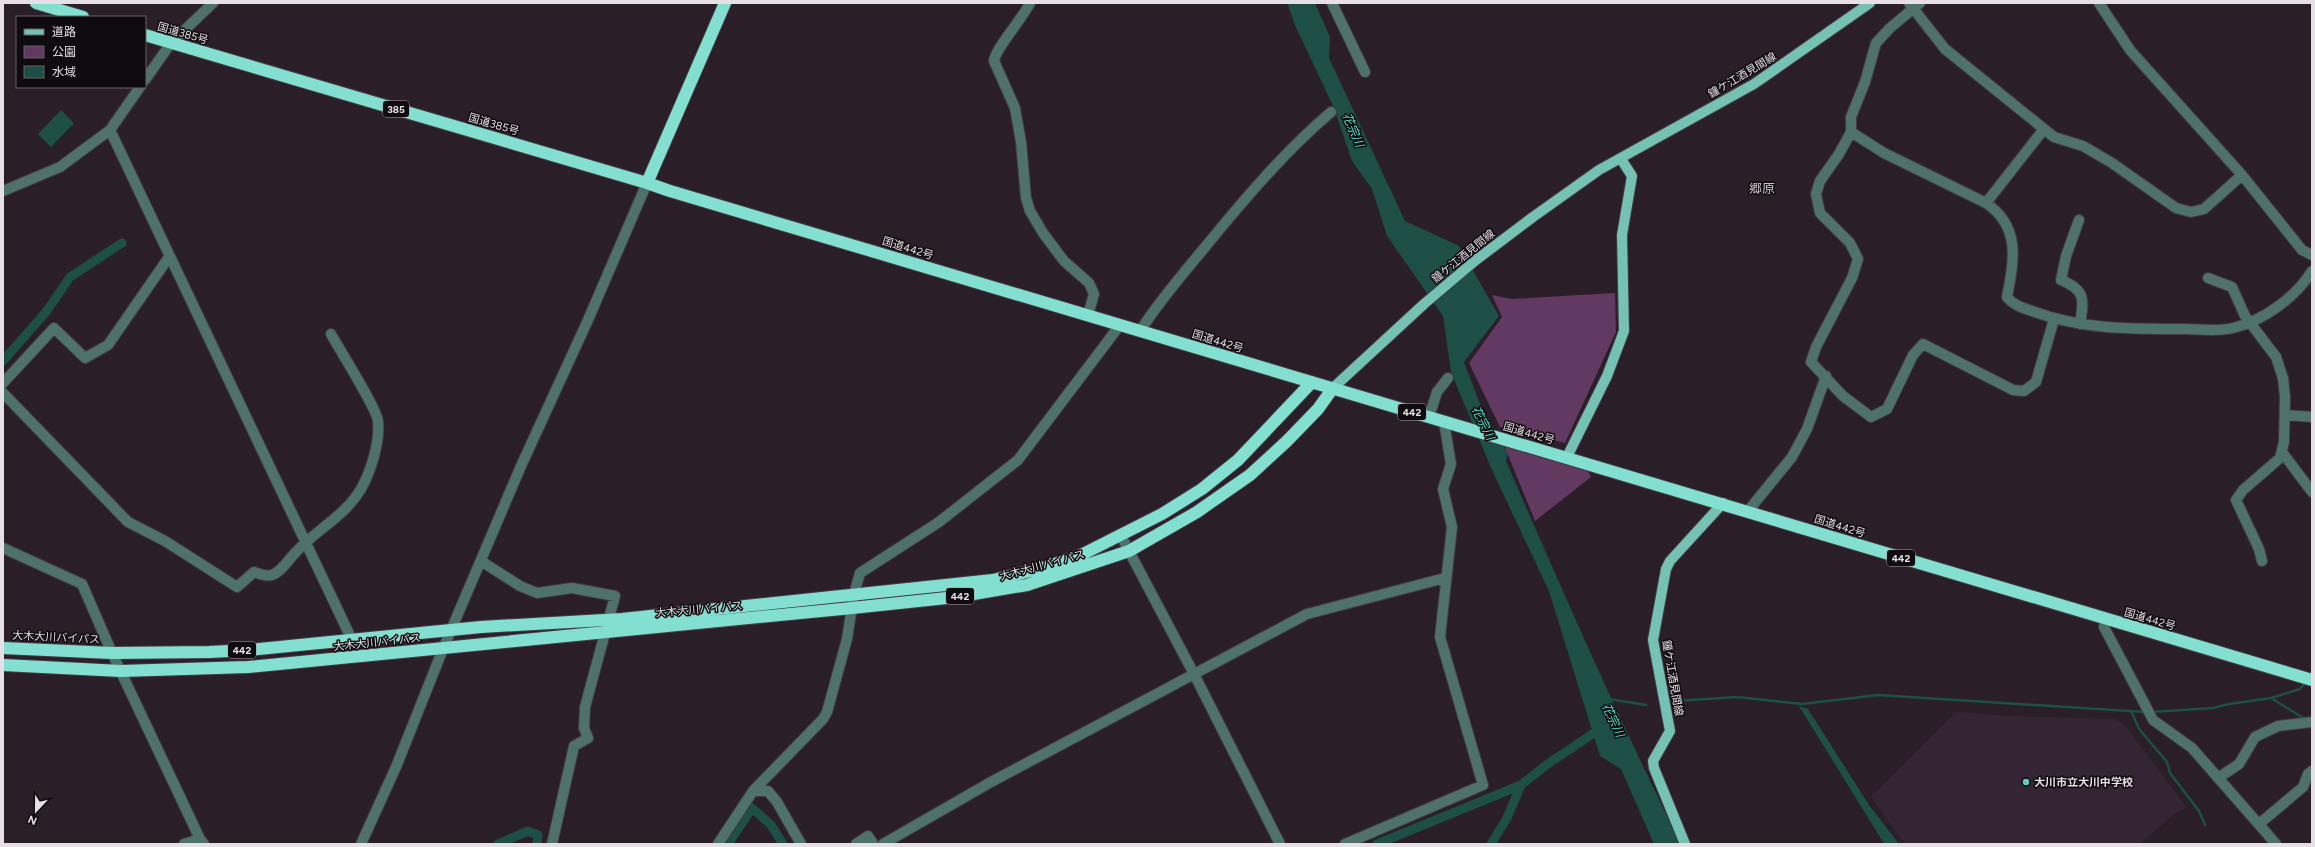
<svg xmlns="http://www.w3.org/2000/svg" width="2315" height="847" font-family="Figtree,'Noto Sans JP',sans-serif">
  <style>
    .built { fill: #342534 }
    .green { fill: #613961 }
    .water { fill: #1d4f47 }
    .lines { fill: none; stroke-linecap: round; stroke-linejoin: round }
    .stream { stroke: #1d4f47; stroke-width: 2.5 }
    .canal { stroke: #1d4f47; stroke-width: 9 }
    .minor-casing { stroke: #443a43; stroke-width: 12 }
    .major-casing { stroke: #443a43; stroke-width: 12 }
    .highway-casing { stroke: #443a43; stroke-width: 14 }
    .minor { stroke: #4e716b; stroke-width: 10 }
    .major { stroke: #75c1b3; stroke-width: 10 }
    .highway { stroke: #83e0d0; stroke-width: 12 }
    .poi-dot { fill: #5bcebc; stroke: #0f0b0f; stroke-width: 1.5 }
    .labels { text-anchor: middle; stroke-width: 3; stroke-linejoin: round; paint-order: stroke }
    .shield { fill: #0f0b0f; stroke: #a69fa6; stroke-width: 1 }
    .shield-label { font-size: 10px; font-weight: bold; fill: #e7dfe6 }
    .street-label { font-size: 11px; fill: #e7dfe6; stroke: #0f0b0f }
    .poi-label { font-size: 11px; font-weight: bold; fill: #e7dfe6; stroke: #0f0b0f; text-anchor: start }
    .water-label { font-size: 12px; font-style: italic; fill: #5be4cf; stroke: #0f0b0f }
    .quarter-label { font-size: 13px; fill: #cdbfcc; stroke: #0f0b0f }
  </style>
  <rect width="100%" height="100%" fill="#2a1f29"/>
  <!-- built -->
  <path class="built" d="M1956 712 2009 716 2114 719 2123 723 2187 808 2174 814 2140 844H1905L1871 797Z"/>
  <!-- green -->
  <path class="green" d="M1615 293 1616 332 1565 443 1500 427 1469 363 1502 317 1492 295 1512 299Z
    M1504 445 1583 462 1591 477 1535 521Z"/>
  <!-- water -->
  <path class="water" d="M1287 3H1315L1330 37 1329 58 1405 221 1459 246 1499 316 1464 362 1480 404 1508 454 1506 461C1562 590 1618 718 1681 844H1654L1621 769 1600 756 1549 591 1492 470 1451 372 1443 316 1387 236 1372 189 1352 161 1334 108 1295 25Z
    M61 110 74 123 51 147 38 134Z
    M1799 706 1808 709 1869 805 1899 844H1885L1883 842Z"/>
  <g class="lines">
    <!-- stream -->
    <path class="stream" d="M2271 698 2305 719
      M1609 699 1646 705
      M1676 701 1737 697 1802 704 1878 695 2145 712
      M2152 712 2213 708 2229 704 2271 698 2300 689 2307 681
      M2132 713 2139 729 2167 762 2170 773 2199 811 2205 825"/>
    <!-- canal -->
    <path class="canal" d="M3 361 46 312 70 277 122 243
      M498 844 528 831 538 835 537 844
      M728 844 752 808 771 825 783 844
      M1377 844 1521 785
      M1491 844 1507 818 1521 785 1549 763 1603 727"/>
    <!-- minor casing -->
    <g class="minor-casing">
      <path id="minor" d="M1030 3C1023 18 995 49 994 61L1015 108 1021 142 1026 198 1030 211 1043 233 1064 261 1089 283 1094 294 1088 315
        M1332 3 1365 72
        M1909 3 1945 49 2054 137 2083 146 2112 163 2176 208 2191 212 2204 209 2242 175
        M1920 3 1890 28 1876 43 1865 82 1851 117V132L1839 154 1820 181 1816 194 1820 213 1850 243 1858 259 1852 278 1816 347 1811 362 1843 396 1871 417 1887 409 1913 355 1923 344 2013 390 2024 391 2036 382 2054 319
        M2099 3 2130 50 2242 175 2302 250 2312 255
        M145 80 171 43 213 3
        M110 130 352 640
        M1851 132 1884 153 1986 203C2021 227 2014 260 2007 297 2013 305 2023 308 2032 311 2083 330 2132 329 2185 329 2200 329 2217 332 2233 328 2263 321 2296 297 2312 271
        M3 191 60 167 110 130 140 87
        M1986 203 2044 129
        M2079 220 2066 256 2061 280C2086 290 2084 300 2080 324
        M2208 278 2232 287 2245 316 2276 357 2283 378 2285 397 2284 442 2280 458 2243 490 2236 500 2259 549 2262 561
        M1140 331C1158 303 1180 277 1201 252 1241 203 1283 153 1331 112
        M3 383 54 328 85 358 108 345 169 257
        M3 393 128 522 165 541 237 587 254 572C260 574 266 577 272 575 281 572 289 559 296 552 316 530 346 515 361 489 371 471 380 442 378 422 378 410 339 349 331 334
        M2285 415 2312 417
        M1429 417 1437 392 1448 378
        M2282 452 2312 492
        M1748 511 1792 457 1807 429 1826 376
        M1121 536 1194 674 1280 844
        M3 548 82 584 112 653 200 839 204 844
        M481 561 520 586 537 593 572 588 615 596 585 707 584 728 588 738 574 746 552 844
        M2106 620 2104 627 2153 720 2192 748 2276 844
        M2218 778 2239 764 2255 737 2278 726 2312 722
        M753 791H768L777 802 801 844
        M2259 824 2303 787 2308 774 2312 771
        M184 844 200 839
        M361 844 396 767 443 649 521 466 588 320 647 183
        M718 844 753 791 823 719 827 712 847 639 854 594 860 573 939 522 1018 460 1120 325
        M856 844 868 836 873 844
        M883 844 991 782 1307 614 1445 578
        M1345 844 1483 785 1440 637 1452 527 1443 489 1451 464 1444 422"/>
    </g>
    <!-- major casing -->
    <g class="major-casing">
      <path id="major" d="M1333 388 1424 304 1476 260 1533 217 1599 170 1754 84 1870 3
        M1567 457 1607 376 1624 331 1622 235 1632 176 1621 159
        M1685 844 1654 768 1653 761 1670 731 1653 640 1666 569 1670 561 1723 503"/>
    </g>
    <!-- highway casing -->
    <g class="highway-casing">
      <path id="highway" d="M36 3 83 17
        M145 35 647 183 670 191 2312 680
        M647 183 725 3
        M3 648 112 653 209 652 249 650 481 627 622 619 993 580 1039 569 1077 557 1162 514 1202 489 1238 460 1312 382
        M3 665 121 671 248 667 852 608 956 597 1027 585 1129 551 1197 512 1250 475 1287 441 1318 409 1333 388"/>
    </g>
    <!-- minor -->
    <use href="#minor" class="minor"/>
    <!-- major -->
    <use href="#major" class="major"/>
    <!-- highway -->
    <use href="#highway" class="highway"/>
  </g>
  <!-- markers -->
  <circle class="poi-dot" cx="2026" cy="782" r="4"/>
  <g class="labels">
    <!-- shield labels -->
    <g class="shield">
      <rect x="383" y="101" width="26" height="16" rx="3"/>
      <rect x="1398" y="404" width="28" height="16" rx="3"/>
      <rect x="1887" y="550" width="28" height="16" rx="3"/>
      <rect x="946" y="588" width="28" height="16" rx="3"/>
      <rect x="228" y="642" width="28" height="16" rx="3"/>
    </g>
    <g class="shield-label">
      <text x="396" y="113">385</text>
      <text x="1412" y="416">442</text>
      <text x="1901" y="562">442</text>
      <text x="960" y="600">442</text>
      <text x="242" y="654">442</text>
    </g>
    <!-- street labels -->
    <g class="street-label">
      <text transform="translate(183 33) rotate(16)" y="4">国道385号</text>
      <text transform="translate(1742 75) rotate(-31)" y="4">鐘ケ江酒見間線</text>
      <text transform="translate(494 124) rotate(16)" y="4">国道385号</text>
      <text transform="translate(908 248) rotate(17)" y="4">国道442号</text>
      <text transform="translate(1463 256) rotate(-39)" y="4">鐘ケ江酒見間線</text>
      <text transform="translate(1218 341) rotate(17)" y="4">国道442号</text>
      <text transform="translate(1529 433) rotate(16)" y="4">国道442号</text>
      <text transform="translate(1840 526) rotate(17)" y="4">国道442号</text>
      <text transform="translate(1042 565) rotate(-15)" y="4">大木大川バイパス</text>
      <text transform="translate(699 609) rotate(-5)" y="4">大木大川バイパス</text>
      <text transform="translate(2150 619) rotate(16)" y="4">国道442号</text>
      <text transform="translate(56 637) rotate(3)" y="4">大木大川バイパス</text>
      <text transform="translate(377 642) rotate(-6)" y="4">大木大川バイパス</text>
      <text transform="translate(1673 678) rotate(80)" y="4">鐘ケ江酒見間線</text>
    </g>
    <!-- poi labels -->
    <g class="poi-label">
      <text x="2034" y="786">大川市立大川中学校</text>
    </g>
    <!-- water labels -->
    <g class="water-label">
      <text transform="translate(1353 130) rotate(67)" y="4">花宗川</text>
      <text transform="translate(1483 423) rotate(63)" y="4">花宗川</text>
      <text transform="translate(1613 720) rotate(65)" y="4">花宗川</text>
    </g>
    <!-- quarter labels -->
    <g class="quarter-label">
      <text x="1762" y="193">郷原</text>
    </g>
  </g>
  <!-- border -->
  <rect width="2315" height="847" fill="none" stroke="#e7dfe6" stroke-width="8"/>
  <!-- legend -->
  <rect x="16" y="16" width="130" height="72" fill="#0f0b0f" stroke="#656065"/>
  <rect x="24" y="29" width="20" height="6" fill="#75c1b3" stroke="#656065"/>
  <text x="52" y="36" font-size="12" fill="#e7dfe6">道路</text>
  <rect x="24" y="46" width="20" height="12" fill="#613961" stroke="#656065"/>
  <text x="52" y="56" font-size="12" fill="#e7dfe6">公園</text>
  <rect x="24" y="66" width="20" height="12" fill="#1d4f47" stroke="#656065"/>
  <text x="52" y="76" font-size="12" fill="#e7dfe6">水域</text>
  <!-- north arrow -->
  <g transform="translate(36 811) rotate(202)" stroke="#0f0b0f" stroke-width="3" paint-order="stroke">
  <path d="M0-3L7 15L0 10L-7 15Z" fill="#e7dfe6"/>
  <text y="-6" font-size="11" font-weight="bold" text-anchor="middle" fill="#e7dfe6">N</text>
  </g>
</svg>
